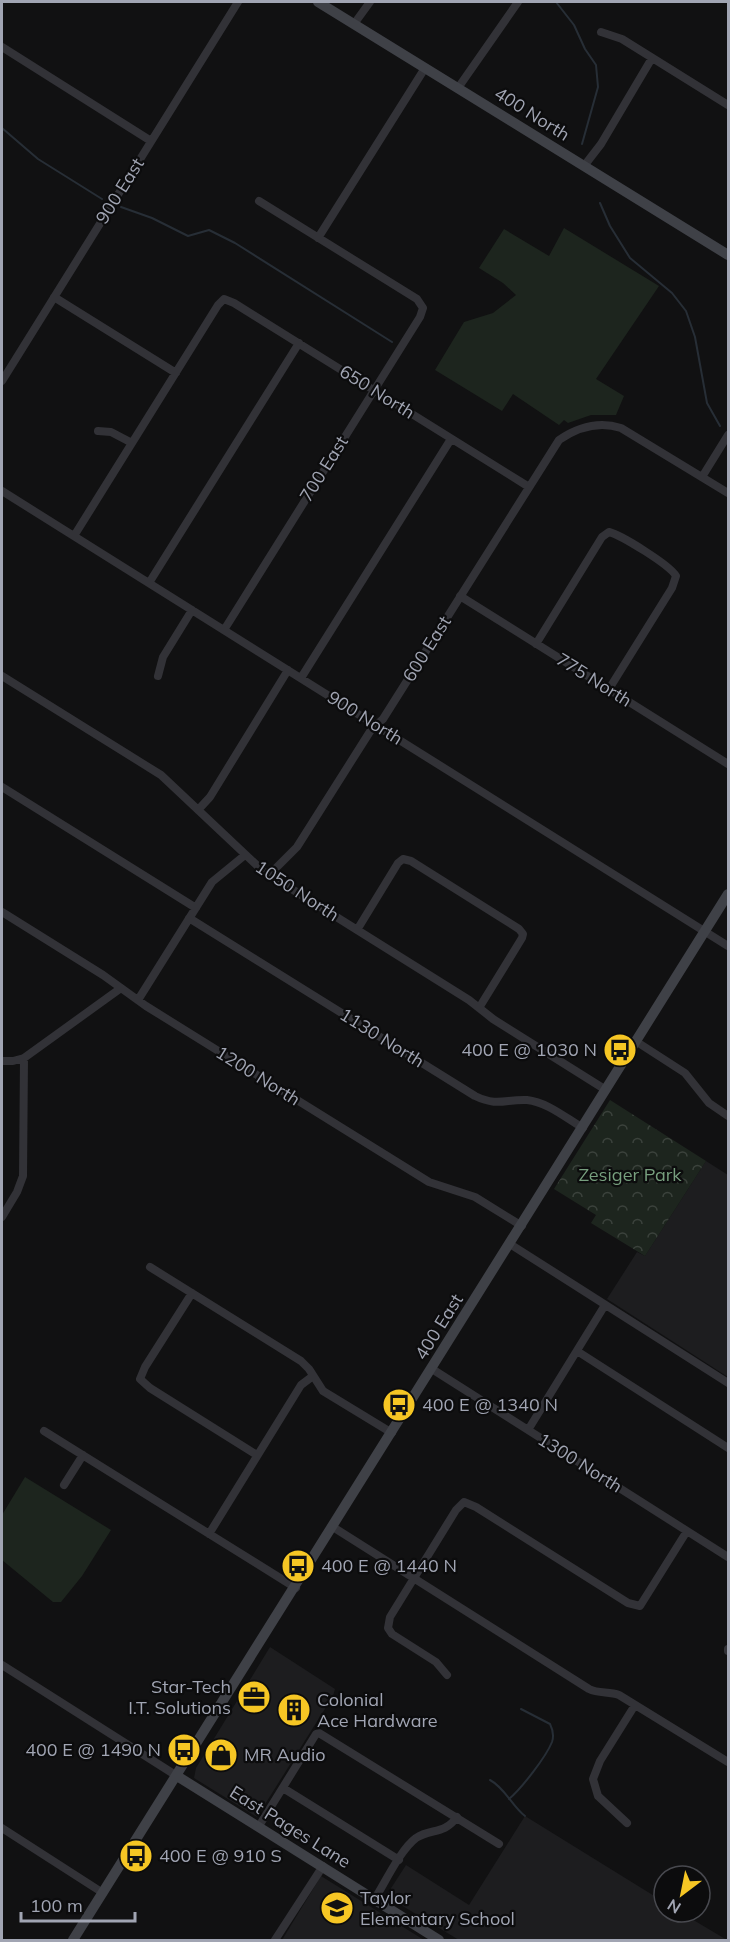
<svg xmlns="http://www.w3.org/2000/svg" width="730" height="1942" font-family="Mulish,sans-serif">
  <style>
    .built { fill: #1d1d1f }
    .green { fill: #1d251e }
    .forest { fill: url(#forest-crowns) }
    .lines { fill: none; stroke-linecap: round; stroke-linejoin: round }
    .stream { stroke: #272e36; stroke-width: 2 }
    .street { stroke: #323237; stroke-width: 8 }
    .secondary { stroke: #3f4147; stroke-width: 10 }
    .labels { text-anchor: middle; stroke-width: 4.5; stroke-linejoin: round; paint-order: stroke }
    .street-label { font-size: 18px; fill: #a1a5b3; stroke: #0c0c0d }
    .poi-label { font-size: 18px; fill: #a1a5b3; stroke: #0c0c0d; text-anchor: start }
    .park-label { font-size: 18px; fill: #779f7e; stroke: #0c0c0d }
  </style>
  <defs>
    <pattern id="forest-crowns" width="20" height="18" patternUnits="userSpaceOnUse" patternTransform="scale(1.5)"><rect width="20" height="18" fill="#1d251e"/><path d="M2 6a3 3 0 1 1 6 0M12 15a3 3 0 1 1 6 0" fill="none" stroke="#3b423c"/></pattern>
  </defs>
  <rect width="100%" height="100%" fill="#111112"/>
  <!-- built -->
  <path class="built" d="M706 1161 728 1175V1377L607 1299 637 1252 645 1256Z
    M270 1647 335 1689 333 1696 257 1817 194 1778 196 1768Z
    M525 1816 664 1902V1912H680L727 1940H459L386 1896 406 1865 469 1905Z
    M321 1876 424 1940H282Z"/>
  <!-- green -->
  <path class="green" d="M564 228 659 286 596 379 624 396 616 415H591L568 423 564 420 559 425 513 394 502 411 435 370 464 322 493 313 516 295 503 283 479 268 504 229 549 256Z
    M25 1477 111 1530 82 1576 61 1602H53L2 1560V1515Z"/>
  <!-- forest -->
  <path class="forest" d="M610 1100 706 1161 645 1256 591 1223 596 1215 554 1189Z"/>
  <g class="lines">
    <!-- stream -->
    <path class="stream" d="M556 2 574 25 585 49 596 65 598 87 582 144
      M2 128 38 159 102 199
      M600 203 610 226 630 258 672 293 686 311 695 337 707 403 720 426
      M121 207 152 218 188 236 209 230 235 243 392 342
      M490 1780C505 1788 512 1806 525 1816
      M509 1799C521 1789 546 1757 552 1742 554 1736 553 1730 550 1724L521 1709"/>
    <!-- street -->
    <path class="street" d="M354 24 370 2
      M601 32 622 39 728 105
      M2 47 151 141
      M458 88 518 2
      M584 166 601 144 652 58
      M318 238 425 68
      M54 297 176 373
      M2 381 238 2
      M98 431 111 432 132 443
      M702 477 728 435
      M2 491 728 946
      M74 536 218 305 224 299 234 303 529 487
      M149 583 299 343
      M460 596 728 764
      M224 630 420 317 423 308 417 299 259 201
      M536 644 602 537 609 532C621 535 670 565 676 576L672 588 609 689
      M2 676 161 775 263 871 469 1000 493 1019 606 1090
      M158 676 163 657 192 610
      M301 678 451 439
      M2 787 196 908
      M198 810 210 797 288 670
      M269 875 297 847 371 730 383 719 559 440C578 427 599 421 621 428L728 493
      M2 912 103 975 146 1006 429 1182 475 1197 522 1226
      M189 918 475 1096C498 1107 505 1099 527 1100 547 1102 566 1118 583 1128
      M357 930 398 863 403 859 411 861 519 929 523 934 522 938 479 1008
      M138 1000 212 882 245 855
      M637 1042 685 1073 709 1103 728 1116
      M2 1061H13L24 1058 121 988
      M2 1217 17 1192 23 1176 24 1058
      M510 1244 728 1383
      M150 1267 301 1361 309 1369 323 1391 392 1433
      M192 1293 145 1367 140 1379 150 1388 257 1455
      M577 1351 728 1448
      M432 1369 728 1557
      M528 1430 605 1305
      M44 1431 296 1588
      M64 1485 83 1455
      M333 1527 589 1689C599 1694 609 1691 619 1695L728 1762
      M209 1534 301 1385 313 1376
      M728 1649V1651
      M2 1665 177 1776
      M447 1675 436 1662 392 1634 388 1628 390 1617 456 1510 464 1502 476 1507 628 1603 640 1606 687 1531
      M283 1788 399 1860
      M627 1823 598 1796 593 1779 600 1761 635 1705
      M259 1826 316 1734 319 1733 499 1844
      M2 1828 103 1893
      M374 1900C385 1883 400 1850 416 1838 431 1828 444 1835 457 1817
      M275 1940 323 1866"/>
    <!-- secondary -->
    <path class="secondary" d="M318 2 728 255
      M177 1776 439 1940
      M73 1940 728 894"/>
  </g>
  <!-- icons -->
  <defs>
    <g id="bus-disc" transform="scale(1.725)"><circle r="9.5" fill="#f6c624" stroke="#0c0c0d"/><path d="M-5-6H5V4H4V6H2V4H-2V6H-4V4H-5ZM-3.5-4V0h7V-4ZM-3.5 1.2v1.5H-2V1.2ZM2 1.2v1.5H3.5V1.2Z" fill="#111"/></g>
    <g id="office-disc" transform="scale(1.725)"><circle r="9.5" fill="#f6c624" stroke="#0c0c0d"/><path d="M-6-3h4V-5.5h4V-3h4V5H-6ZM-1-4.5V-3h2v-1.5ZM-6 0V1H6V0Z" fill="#111"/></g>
    <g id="building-disc" transform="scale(1.725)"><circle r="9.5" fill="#f6c624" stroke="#0c0c0d"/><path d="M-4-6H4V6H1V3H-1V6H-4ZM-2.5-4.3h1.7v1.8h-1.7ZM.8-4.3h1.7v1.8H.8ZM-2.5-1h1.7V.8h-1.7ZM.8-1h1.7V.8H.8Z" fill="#111"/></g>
    <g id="shop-disc" transform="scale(1.725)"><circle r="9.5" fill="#f6c624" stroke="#0c0c0d"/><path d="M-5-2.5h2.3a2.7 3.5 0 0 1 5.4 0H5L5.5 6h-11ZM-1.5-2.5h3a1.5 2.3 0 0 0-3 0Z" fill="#111"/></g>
    <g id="school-disc" transform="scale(1.725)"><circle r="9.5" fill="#f6c624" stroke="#0c0c0d"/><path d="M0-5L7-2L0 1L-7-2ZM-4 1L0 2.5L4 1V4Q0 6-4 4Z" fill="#111"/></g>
  </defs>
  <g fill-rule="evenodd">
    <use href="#bus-disc" x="620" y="1050"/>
    <use href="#bus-disc" x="399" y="1405"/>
    <use href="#bus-disc" x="298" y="1566"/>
    <use href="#office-disc" x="254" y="1697"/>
    <use href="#building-disc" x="294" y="1710"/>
    <use href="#bus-disc" x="184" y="1750"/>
    <use href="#shop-disc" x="221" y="1755"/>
    <use href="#bus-disc" x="136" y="1856"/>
    <use href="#school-disc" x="337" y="1908"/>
  </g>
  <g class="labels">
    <!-- street labels -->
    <g class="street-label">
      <text transform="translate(532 114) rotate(32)" y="6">400 North</text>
      <text transform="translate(120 191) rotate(-58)" y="6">900 East</text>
      <text transform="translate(377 392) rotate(32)" y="6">650 North</text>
      <text transform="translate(324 469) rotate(-58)" y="6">700 East</text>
      <text transform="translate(427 649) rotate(-58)" y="6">600 East</text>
      <text transform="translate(594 680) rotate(32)" y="6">775 North</text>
      <text transform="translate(365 718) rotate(32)" y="6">900 North</text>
      <text transform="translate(297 891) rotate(33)" y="6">1050 North</text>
      <text transform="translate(382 1038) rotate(32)" y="6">1130 North</text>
      <text transform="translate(258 1076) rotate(32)" y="6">1200 North</text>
      <text transform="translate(439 1327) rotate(-58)" y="6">400 East</text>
      <text transform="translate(580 1463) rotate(32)" y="6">1300 North</text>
      <text transform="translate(290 1827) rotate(32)" y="6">East Pages Lane</text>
    </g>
    <!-- poi labels -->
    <g class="poi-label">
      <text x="597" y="1056" text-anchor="end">400 E @ 1030 N</text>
      <text x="422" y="1411">400 E @ 1340 N</text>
      <text x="321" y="1572">400 E @ 1440 N</text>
      <text x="231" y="1693" text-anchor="end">Star-Tech<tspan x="231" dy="21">I.T. Solutions</tspan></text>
      <text x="317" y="1706">Colonial<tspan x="317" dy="21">Ace Hardware</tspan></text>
      <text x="161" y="1756" text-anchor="end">400 E @ 1490 N</text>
      <text x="244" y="1761">MR Audio</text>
      <text x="159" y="1862">400 E @ 910 S</text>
      <text x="360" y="1904">Taylor<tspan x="360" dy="21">Elementary School</tspan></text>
    </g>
    <!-- park labels -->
    <g class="park-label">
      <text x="630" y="1181">Zesiger Park</text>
    </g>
  </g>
  <!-- border -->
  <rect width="730" height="1942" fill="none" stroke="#a1a5b3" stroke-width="6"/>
  <!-- north arrow -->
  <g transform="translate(682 1894) rotate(212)"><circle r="28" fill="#0c0c0d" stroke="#48494f" stroke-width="1.5"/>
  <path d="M0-4.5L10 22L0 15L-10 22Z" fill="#f6c624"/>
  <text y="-9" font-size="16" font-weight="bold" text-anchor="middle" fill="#a1a5b3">N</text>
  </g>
  <!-- scale -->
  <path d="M21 1912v9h114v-9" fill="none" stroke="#a1a5b3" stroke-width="3"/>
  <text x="30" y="1912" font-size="18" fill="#a1a5b3" stroke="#0c0c0d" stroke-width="4.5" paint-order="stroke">100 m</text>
</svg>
